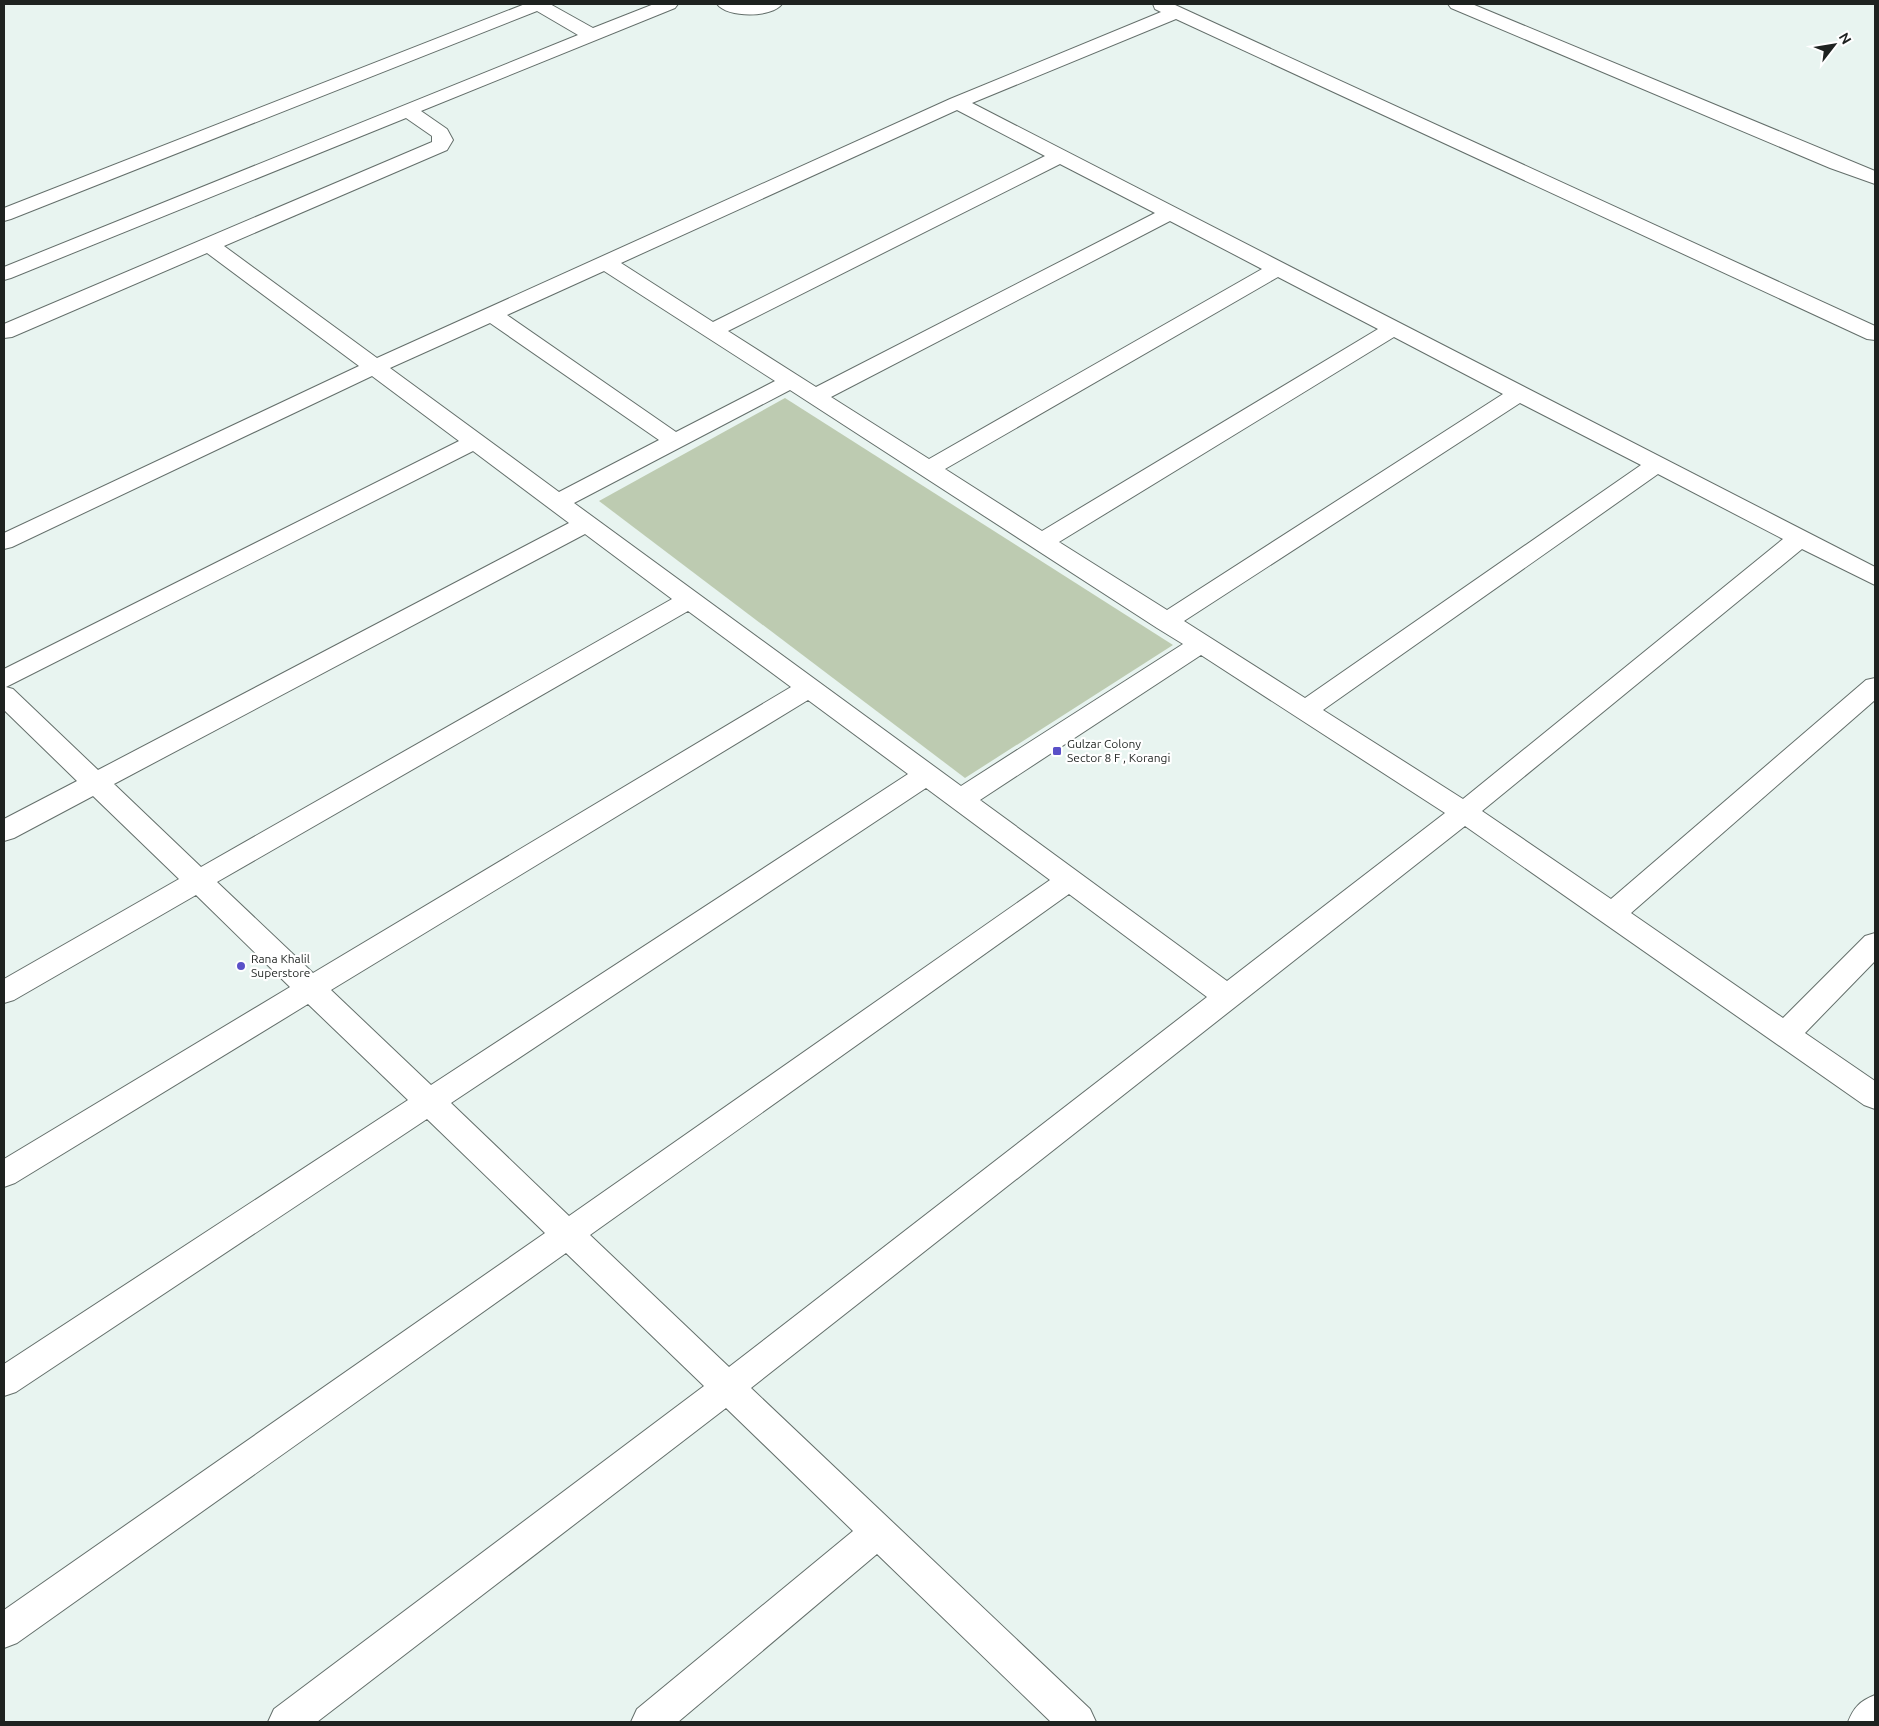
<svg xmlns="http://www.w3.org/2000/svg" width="1879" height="1726" font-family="Ubuntu,sans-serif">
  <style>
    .green { fill: #bdcbb1 }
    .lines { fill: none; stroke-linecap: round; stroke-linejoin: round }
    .minor-casing { stroke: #646f6b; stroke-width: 2 }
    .minor { fill: #fff; fill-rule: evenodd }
    .poi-dot { fill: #5a50c8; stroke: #fff; stroke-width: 2 }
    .labels { text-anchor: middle; stroke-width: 4.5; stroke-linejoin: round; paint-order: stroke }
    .poi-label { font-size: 12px; fill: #1e2220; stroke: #fff; text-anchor: start }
  </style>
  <rect width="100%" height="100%" fill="#e8f4f0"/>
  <!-- green -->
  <path class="green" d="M785 398 1173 645 965 778 599 501Z"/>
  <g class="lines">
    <!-- minor casing -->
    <g class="minor-casing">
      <path id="minor" d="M525 4H550L593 28 654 4H678L675 8 421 111 447 129 453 140 447 150 224 246 377 358 950 99 1161 12 1155 9 1153 4H1173L1875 326V340L1867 339 1176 19 972 103 1875 567V585L1802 549 1482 811 1611 899 1866 680 1875 678V700L1631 913 1783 1018 1865 936 1875 933V961L1805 1033 1875 1081V1109L1864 1105 1465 826 751 1388 1090 1709 1096 1722H1051L877 1554 678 1722H631L637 1709 853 1531 726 1408 317 1722H268L274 1709 704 1386 566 1253 17 1643 4 1648V1610L545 1233 427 1119 16 1392 4 1396V1364L408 1100 308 1004 15 1183 4 1187V1159L290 987 196 895 14 1000 4 1003V979L179 879 93 796 14 838 4 841V819L77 781 4 710V669L459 441 372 376 12 547 4 549V533L359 366 207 253 12 337 4 338V324L432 142V136L406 118 11 278 4 280V267L578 35 537 11 11 219 4 221V208ZM957 110 1045 156 713 322 621 263ZM1060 164 1155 213 816 387 728 331ZM1170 221 1262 269 929 459 831 397ZM604 271 775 381 676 432 507 315ZM1278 277 1378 329 1042 531 945 469ZM490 323 659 440 559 492 390 368ZM1394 337 1503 394 1167 610 1059 542ZM790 390 1157 628 1183 644 961 786 574 503ZM1520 403 1641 465 1305 698 1184 621ZM473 451 569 523 98 770 13 689 6 687ZM1658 474 1783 539 1463 799 1323 710ZM585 534 672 599 201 867 114 784ZM688 611 791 687 313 973 217 882ZM1201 655 1445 813 1227 981 980 800ZM808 700 908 774 431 1085 331 990ZM926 788 1050 880 569 1216 451 1103ZM1069 894 1207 997 729 1367 590 1235Z
        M717 4H782C772 18 727 18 717 4Z
        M1448 4H1472L1875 171V184L1830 168 1451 8Z
        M1875 1695V1722H1848C1854 1707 1860 1701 1875 1695Z"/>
    </g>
    <!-- minor -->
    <use href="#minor" class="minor"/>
  </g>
  <!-- markers -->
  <g class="poi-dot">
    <rect x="1052" y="746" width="10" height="10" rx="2.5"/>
    <circle cx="241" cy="966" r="5"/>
  </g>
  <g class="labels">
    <!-- poi labels -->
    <g class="poi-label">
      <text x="1067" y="748">Gulzar Colony<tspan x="1067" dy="14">Sector 8 F , Korangi</tspan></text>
      <text x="251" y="963">Rana Khalil<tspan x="251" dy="14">Superstore</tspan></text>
    </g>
  </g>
  <!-- border -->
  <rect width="1879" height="1726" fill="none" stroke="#1e2220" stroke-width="10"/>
  <!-- north arrow -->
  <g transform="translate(1834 45) rotate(59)" stroke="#ffffff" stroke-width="4" paint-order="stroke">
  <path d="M0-4L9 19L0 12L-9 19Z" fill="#1e2220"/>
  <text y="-8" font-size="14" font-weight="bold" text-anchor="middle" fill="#1e2220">N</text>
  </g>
</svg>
